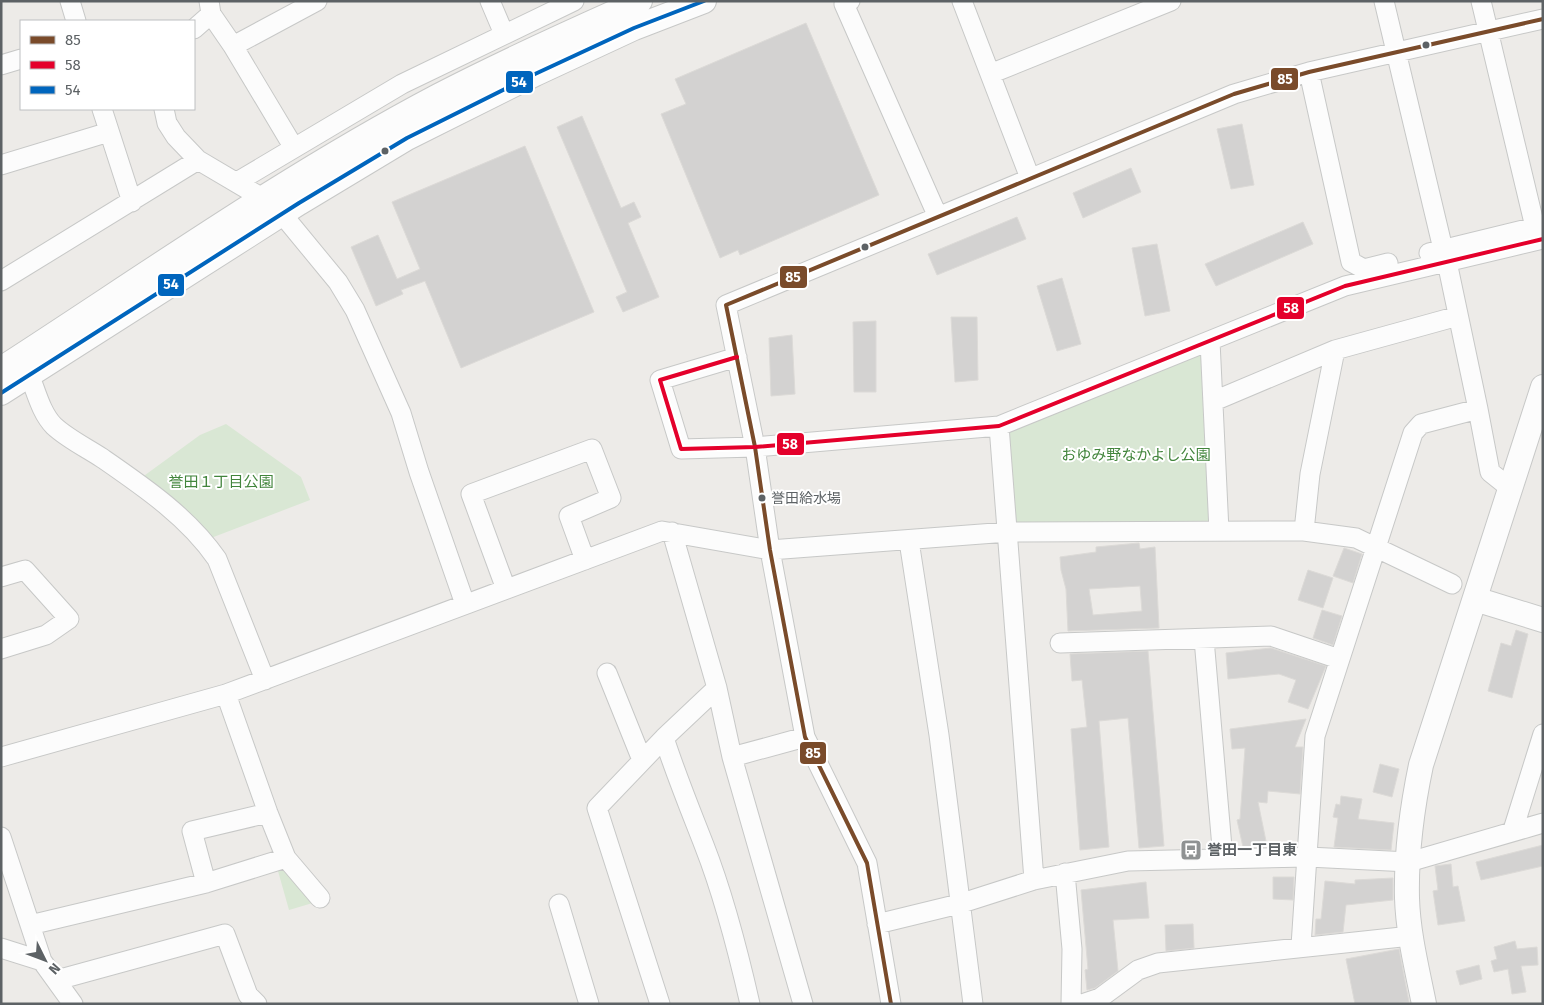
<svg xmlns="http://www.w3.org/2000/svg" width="1544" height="1005" font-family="'Fira Sans','Noto Sans JP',sans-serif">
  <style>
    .green { fill: #d9e7d4 }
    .building { fill: #d3d2d1; stroke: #dcdad7; fill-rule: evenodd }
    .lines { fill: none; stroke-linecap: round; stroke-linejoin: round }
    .minor-casing { stroke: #c7c8c7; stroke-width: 21 }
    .tertiary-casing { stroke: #c7c8c7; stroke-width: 26 }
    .minor { stroke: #fcfcfc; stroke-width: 19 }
    .tertiary { stroke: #fcfcfc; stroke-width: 24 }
    .bus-1-casing { stroke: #fff; stroke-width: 8 }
    .bus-2-casing { stroke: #fff; stroke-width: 8 }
    .bus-3-casing { stroke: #fff; stroke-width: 8 }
    .bus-1 { stroke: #7a4b2a; stroke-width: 4 }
    .bus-2 { stroke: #e4002b; stroke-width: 4 }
    .bus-3 { stroke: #0065bd; stroke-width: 4 }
    .bus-dot { fill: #5d6265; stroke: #fff; stroke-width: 2 }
    .labels { text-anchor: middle; stroke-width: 4; stroke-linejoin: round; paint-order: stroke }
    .bus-label { font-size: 14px; fill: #5d6265; stroke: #fff; text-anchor: start }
    .park-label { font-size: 15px; fill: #42853c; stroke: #fff }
    .poi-label { font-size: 15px; font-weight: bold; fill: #5d6265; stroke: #fff; text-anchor: start }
    .line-badge { stroke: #fff; stroke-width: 2 }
    .badge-label { font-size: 14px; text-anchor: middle; font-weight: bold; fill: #fff }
  </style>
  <rect width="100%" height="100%" fill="#edebe8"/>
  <!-- green -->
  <path class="green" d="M1206 351 1210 529 1017 528 1006 427Z
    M226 424 301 477 310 500 211 538 141 478 200 435Z
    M284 862 316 902 289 910 276 864Z"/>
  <!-- building -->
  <path class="building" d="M806 23 879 195 740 255 738 250 720 258 661 114 686 104 675 79Z
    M582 116 621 208 634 202 641 217 628 223 659 297 623 312 616 297 627 292 557 127Z
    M1242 124 1254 185 1231 189 1217 129Z
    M525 146 594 312 461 368 425 281 401 290 403 294 376 306 351 247 378 235 397 279 420 269 392 202Z
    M1131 168 1141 192 1083 218 1073 193Z
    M1017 217 1026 239 937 275 928 254Z
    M1303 222 1313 244 1216 286 1205 264Z
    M1157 244 1170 311 1145 316 1132 248Z
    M1062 278 1081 344 1057 351 1037 286Z
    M951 317H977L978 380 955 382Z
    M876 321V392H854L853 322Z
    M792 335 795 394 771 396 769 338Z
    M1139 543 1140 549 1155 547 1159 628 1068 631 1066 589 1061 570 1060 557 1096 552V547ZM1140 586 1142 611 1093 615 1089 589Z
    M1344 548 1362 554 1353 583 1333 576Z
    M1308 570 1333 578 1323 608 1298 600Z
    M1322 610 1342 616 1333 645 1313 638Z
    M1516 630 1528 634 1512 698 1488 691 1501 643 1511 646Z
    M1271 648 1326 666 1308 709 1288 702 1296 680 1279 674 1228 679 1226 653Z
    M1148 651 1164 846 1139 848 1128 718 1099 721 1109 847 1080 850 1071 729 1087 727 1082 680 1072 681 1070 654Z
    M1306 719 1295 747H1303L1300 794 1268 791 1267 803 1258 802 1267 846 1243 847 1237 820 1240 819 1245 748 1232 749 1230 729Z
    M1380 764 1399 769 1392 797 1373 792Z
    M1341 796 1362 799 1358 819 1394 823 1391 850 1334 847 1338 818 1333 817 1336 804 1340 805Z
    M1543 845V866L1481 880 1476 862Z
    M1451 864 1453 887 1458 886 1465 921 1438 925 1433 891 1438 890 1435 866Z
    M1273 877H1294L1293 900 1273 899Z
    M1393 878V900L1346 905 1343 932 1315 935 1316 919H1321L1325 881 1355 884V880Z
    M1146 882 1149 918 1113 920 1118 971 1095 988 1087 990 1085 970 1088 969 1081 890Z
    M1193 924 1194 948 1166 951 1165 925Z
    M1515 941 1517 949 1537 947 1538 965 1521 966 1526 992 1512 994 1508 969 1494 972 1491 961 1497 959 1494 947Z
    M1399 949 1409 1002 1355 1004 1346 959Z
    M1479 965 1482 979 1460 985 1456 971Z"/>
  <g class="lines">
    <!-- minor casing -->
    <g class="minor-casing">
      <path id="minor" d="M70 1 76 21
        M209 1 211 14 233 46 294 148
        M490 1 504 34
        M850 1 844 4 938 217
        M962 1 1030 178
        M1384 1 1443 249
        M194 29 211 14
        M233 46 317 1
        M1 65 21 59
        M1309 72 1351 262 1364 269 1388 263
        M990 74 1171 1
        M102 109 132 202
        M164 109 167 123 176 137 198 160 264 199 282 214 338 282 355 310 401 413 419 472 465 604
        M1 165 109 132
        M237 182 402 84 574 1
        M1429 253 1535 227 1481 1
        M1 281 198 160
        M1210 341 1219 531
        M737 357 660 380 681 449 755 447 999 426 1345 286 1543 239
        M29 374C36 391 41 413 54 426 68 439 87 448 102 458 144 487 188 517 217 559L265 680
        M1214 401 1335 350 1458 316
        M1478 409 1490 472 1510 488
        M999 426 1034 880
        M1304 531 1310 474 1335 350
        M672 532 717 688 732 757 803 1004
        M909 541 939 735 973 1004
        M1 577 25 570 69 619 46 635 1 649
        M506 589 471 494 592 449 611 498 569 516 585 560
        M1204 639 1223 859
        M1060 643 1271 636 1339 659
        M607 673 642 760
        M226 694 268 813 286 858 320 898
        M664 738C676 775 690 809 704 845 724 896 738 951 750 1004
        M1 757 226 694 662 531 770 550 1008 532 1304 531 1356 538 1452 584
        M732 757 805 737
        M1513 830 1543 734
        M1 837 42 961 73 1004
        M1065 873 1072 949 1071 1004
        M206 883 192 831 268 813
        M559 904 589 1004
        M877 924 959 904 1034 880 1128 861 1308 857 1409 862 1543 823
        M30 925 206 883 286 858
        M1301 946 1315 736 1413 433 1421 424 1478 409 1447 262
        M1 948 42 961
        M57 980 225 934 248 995 257 1004
        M660 1004 597 808 664 738 717 688
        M891 1004 867 863 805 737 770 550 755 447 726 305 1234 94 1309 72 1543 19
        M1082 1004 1100 998 1138 970 1158 963 1411 936"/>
    </g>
    <!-- tertiary casing -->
    <g class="tertiary-casing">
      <path id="tertiary" d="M1 369C145 276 286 176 438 96 504 62 572 31 640 1
        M1 393 299 203 407 138 535 74 634 28 704 1
        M1475 599 1543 620
        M1424 1004C1417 969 1408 933 1407 898 1406 853 1412 808 1421 765L1543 387"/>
    </g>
    <!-- minor -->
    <use href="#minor" class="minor"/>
    <!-- tertiary -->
    <use href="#tertiary" class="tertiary"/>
    <!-- bus-1 casing -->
    <g class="bus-1-casing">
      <path id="bus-1" d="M891 1004 867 863 805 737 770 550 755 447 726 305 1234 94 1309 72 1543 19"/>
    </g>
    <!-- bus-2 casing -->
    <g class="bus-2-casing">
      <path id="bus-2" d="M737 357 660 380 681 449 755 447 999 426 1345 286 1543 239"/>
    </g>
    <!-- bus-3 casing -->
    <g class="bus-3-casing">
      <path id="bus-3" d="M1 393 299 203 407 138 535 74 634 28 704 1"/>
    </g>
    <!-- bus-1 -->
    <use href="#bus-1" class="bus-1"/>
    <!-- bus-2 -->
    <use href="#bus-2" class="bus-2"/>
    <!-- bus-3 -->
    <use href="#bus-3" class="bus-3"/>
  </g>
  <!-- icons -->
  <defs>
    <g id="bus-square" transform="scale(1.125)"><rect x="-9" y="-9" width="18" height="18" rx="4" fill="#8f9293" stroke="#fff"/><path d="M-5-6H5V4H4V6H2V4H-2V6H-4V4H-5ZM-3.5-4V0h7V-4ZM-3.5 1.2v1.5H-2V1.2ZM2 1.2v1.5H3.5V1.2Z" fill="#fff"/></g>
  </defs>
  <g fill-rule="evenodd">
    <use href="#bus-square" x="1191" y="850"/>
  </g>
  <!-- markers -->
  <g class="bus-dot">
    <circle cx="1426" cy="45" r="4.5"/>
    <circle cx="385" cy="151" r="4.5"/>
    <circle cx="865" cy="247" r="4.5"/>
    <circle cx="762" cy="498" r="4.5"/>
  </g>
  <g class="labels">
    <!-- bus labels -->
    <g class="bus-label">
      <text x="771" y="503">誉田給水場</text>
    </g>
    <!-- park labels -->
    <g class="park-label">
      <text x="1136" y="460">おゆみ野なかよし公園</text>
      <text x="221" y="487">誉田１丁目公園</text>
    </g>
    <!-- poi labels -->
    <g class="poi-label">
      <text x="1207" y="855">誉田一丁目東</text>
    </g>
  </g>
  <g class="line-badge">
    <rect x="1270" y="67" width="29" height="24" rx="5" fill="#7a4b2a"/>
    <rect x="505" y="70" width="29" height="24" rx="5" fill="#0065bd"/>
    <rect x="779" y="265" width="29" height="24" rx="5" fill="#7a4b2a"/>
    <rect x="157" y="273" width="28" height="24" rx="5" fill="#0065bd"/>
    <rect x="1276" y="296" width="29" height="24" rx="5" fill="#e4002b"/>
    <rect x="776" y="432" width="29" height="24" rx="5" fill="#e4002b"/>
    <rect x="799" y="741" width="28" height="24" rx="5" fill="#7a4b2a"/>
  </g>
  <g class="badge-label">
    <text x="1285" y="84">85</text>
    <text x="519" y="87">54</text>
    <text x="793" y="282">85</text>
    <text x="171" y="289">54</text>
    <text x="1291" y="313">58</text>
    <text x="790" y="449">58</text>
    <text x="813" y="758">85</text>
  </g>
  <!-- border -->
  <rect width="1544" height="1005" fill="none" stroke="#5d6265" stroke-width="5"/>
  <!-- legend -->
  <rect x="20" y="20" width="175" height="90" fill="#ffffff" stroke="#bec0c1"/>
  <rect x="30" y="36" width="25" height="8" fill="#7a4b2a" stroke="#bec0c1"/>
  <text x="65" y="45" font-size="15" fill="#5d6265">85</text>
  <rect x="30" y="61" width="25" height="8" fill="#e4002b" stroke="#bec0c1"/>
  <text x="65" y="70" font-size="15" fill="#5d6265">58</text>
  <rect x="30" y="86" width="25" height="8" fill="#0065bd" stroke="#bec0c1"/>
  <text x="65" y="95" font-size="15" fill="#5d6265">54</text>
  <!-- north arrow -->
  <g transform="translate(45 960) rotate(132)" stroke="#ffffff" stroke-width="4" paint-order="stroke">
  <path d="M0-4L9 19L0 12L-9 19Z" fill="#5d6265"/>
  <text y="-8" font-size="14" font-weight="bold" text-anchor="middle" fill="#5d6265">N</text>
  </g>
</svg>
